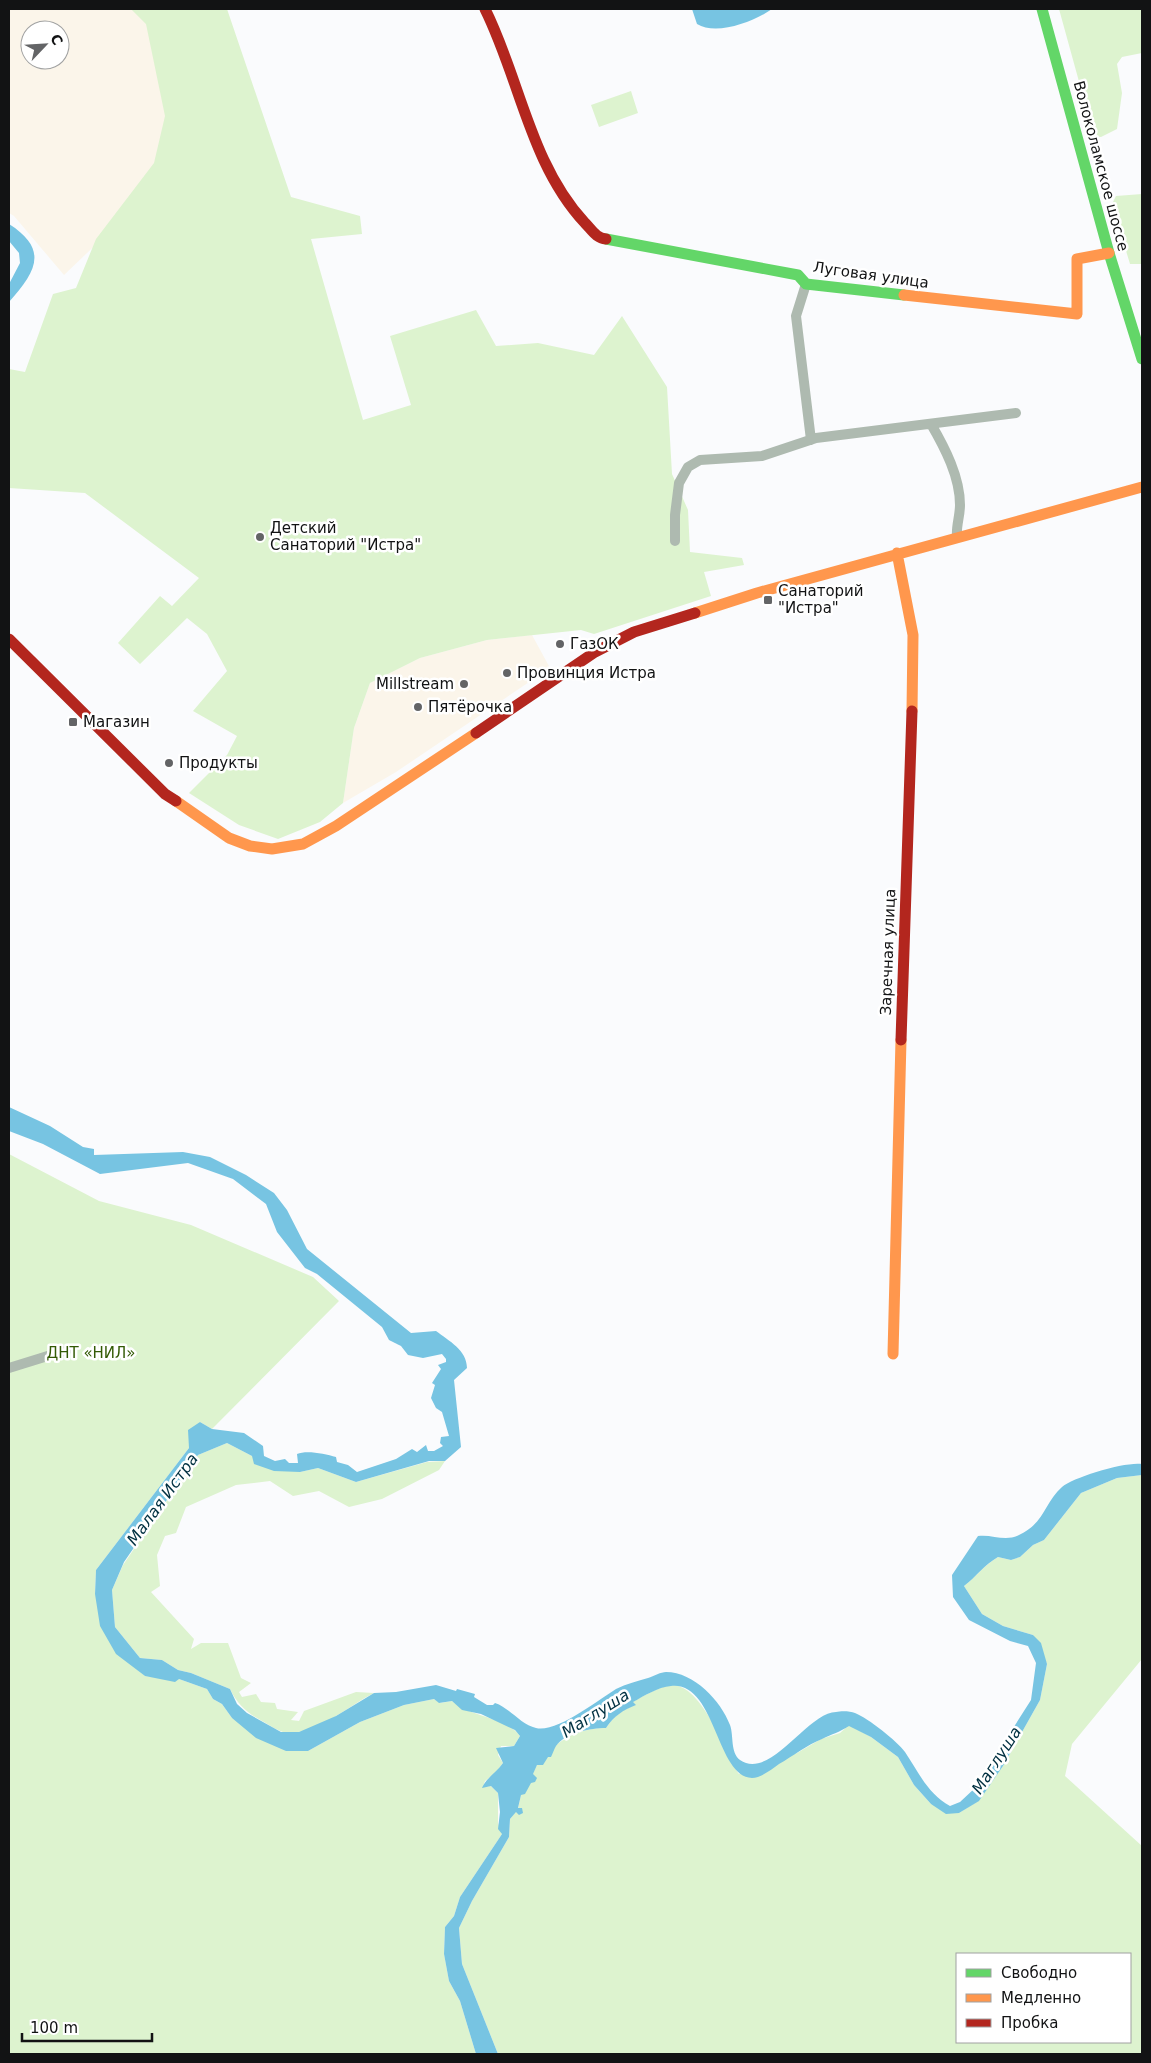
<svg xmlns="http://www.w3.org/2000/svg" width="1151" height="2063" font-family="'DejaVu Sans',sans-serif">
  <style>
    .commercial { fill: #fbf5ea; fill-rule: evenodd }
    .green { fill: #ddf3cf; fill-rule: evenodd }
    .water { fill: #77c4e2 }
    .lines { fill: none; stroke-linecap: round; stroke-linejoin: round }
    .street { stroke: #aebab0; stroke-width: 10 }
    .fast { stroke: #63d668; stroke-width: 11 }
    .slow { stroke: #ff974d; stroke-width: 11 }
    .jam { stroke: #b3261e; stroke-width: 11 }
    .poi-dot { fill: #636466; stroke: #fff; stroke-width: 2 }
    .labels { text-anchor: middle; stroke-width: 5; stroke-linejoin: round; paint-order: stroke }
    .street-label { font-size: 15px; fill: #121314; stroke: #fff }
    .poi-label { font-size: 15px; fill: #121314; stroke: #fff; text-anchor: start }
    .park-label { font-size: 15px; fill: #335a05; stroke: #fff }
    .water-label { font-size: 16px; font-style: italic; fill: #003041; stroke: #fff }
  </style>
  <rect width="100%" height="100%" fill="#fafbfd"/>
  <!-- commercial -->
  <path class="commercial" d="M9 9H206L174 170 64 275 14 216 9 213ZM30 30H60V60H30Z
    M532 635 550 668 396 772 343 803 354 728 370 683 420 658 487 640Z"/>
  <!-- green -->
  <path class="green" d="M131 9H227L291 197 360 216 362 234 311 239 363 420 411 405 390 336 476 310 496 346 538 343 594 355 622 316 667 387 672 474 688 510 690 552 742 558 744 565 704 572 711 596 594 634 581 630 487 640 420 658 370 683 354 728 343 803 320 822 278 839 239 825 189 793 227 755 237 736 193 711 227 671 207 634 187 618 140 664 118 643 160 596 172 606 199 578 85 493 9 488V369L25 372 53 294 76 288 96 239 154 163 165 116 146 24Z
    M1059 9H1141L1142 53 1122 57 1117 64 1122 93 1117 129 1101 137 1094 136Z
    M631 91 638 113 599 127 591 105Z
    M1142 194V264H1130L1112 204 1116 196Z
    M9 1154 99 1201 191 1225 313 1277 339 1301 212 1429 200 1422 189 1448 96 1570 95 1594 138 1670 145 1676 179 1679 207 1689 213 1699 222 1704 232 1718 308 1751 360 1722 404 1705 434 1699 440 1703 452 1701C470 1717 506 1717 520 1736L514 1746H501L498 1755 503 1763 495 1773 485 1781 483 1787 491 1786 498 1793V1823L502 1834 460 1897 454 1916 445 1927 444 1954 449 1981 460 2001 476 2054H9Z
    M227 1443 252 1456 300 1472 318 1468 356 1482 427 1462 445 1461 439 1470 382 1499 349 1507 319 1491 293 1496 270 1481 236 1485 186 1507 176 1533 165 1536 157 1555 160 1586 151 1592 194 1639 191 1649 201 1643H228L241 1678 251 1683 239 1692 242 1697 256 1694 261 1702 275 1703 277 1709 298 1712 291 1720 299 1721 304 1711 356 1692 374 1693C348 1706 313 1738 283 1732 276 1730 268 1724 262 1721 246 1712 238 1705 230 1689L191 1673 178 1670 162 1660 140 1658 115 1627 112 1590 123 1565 198 1455Z
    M1142 1475V1659L1072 1744 1065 1776 1142 1846V2054H498L462 1964 459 1928 472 1901 509 1837 510 1819 518 1809 521 1794 525 1793C530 1785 532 1773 537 1765 553 1742 579 1727 606 1728 614 1716 622 1710 635 1705L632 1702C644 1696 658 1687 671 1685 701 1683 726 1752 739 1774L797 1753 821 1739 840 1733 849 1725 871 1737 898 1757 914 1785 931 1804 959 1813 978 1801 1003 1766 1040 1700 1047 1664 1033 1635 1003 1626 982 1614 964 1586C977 1576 983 1566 998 1557L1011 1560 1020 1557 1033 1545 1044 1540 1081 1493 1117 1478ZM957 1954H1130V2042H957Z"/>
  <!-- water -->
  <path class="water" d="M692 9H772C754 22 716 36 697 24Z
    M9 224C50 250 35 273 9 302V284L20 263 19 253 9 241Z
    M9 1107 50 1126 83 1147 94 1149V1155L183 1152 210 1157 246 1175 274 1193 287 1210 307 1249 411 1333 436 1331C449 1341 467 1350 467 1368L454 1380 461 1447 445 1461H429L356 1482 318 1468 300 1472 274 1471 254 1464 252 1456 227 1443 198 1455 124 1562 112 1590 115 1627 140 1658 162 1660 178 1670 191 1673 230 1689 237 1704 247 1713 281 1732H299L336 1716 374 1693 396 1692 436 1685 456 1691 457 1689 475 1694 474 1697 487 1705H493L495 1703C510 1708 521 1725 536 1728 557 1733 598 1700 616 1689 626 1684 638 1681 648 1678 654 1676 661 1672 666 1672 694 1672 721 1701 730 1725 734 1736 730 1752 740 1760 770 1781 808 1712 836 1712 841 1711 850 1711 855 1713 868 1718 897 1741 905 1752 919 1773 928 1794 950 1806L960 1802 975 1788 1031 1700 1036 1663 1028 1646 1010 1641 969 1620 953 1597 952 1575 978 1536C992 1534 1005 1542 1019 1535 1045 1523 1044 1503 1062 1487 1073 1477 1127 1461 1142 1464V1475L1117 1478 1081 1493 1044 1540 1033 1545 1020 1557 1011 1560 998 1557C984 1565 977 1576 964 1586L982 1614 1003 1626 1033 1635 1041 1643 1047 1664 1040 1700 1003 1766 979 1801 959 1813 946 1814 931 1804 914 1785 898 1757 871 1737 849 1726C840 1732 832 1734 822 1739 807 1745 793 1756 779 1764 772 1769 761 1778 752 1778 716 1777 716 1681 671 1686 658 1687 644 1696 633 1702L636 1705C623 1710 614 1716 606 1728 591 1728 565 1733 556 1746 554 1749 553 1753 551 1757H548L543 1765H537L533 1774 537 1778 535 1782 531 1783 525 1794 521 1795 518 1808H522L523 1813 519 1815 516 1812 510 1819 509 1837 472 1901 459 1928 462 1964 498 2054H476L460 2001 449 1981 444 1954 445 1927 454 1916 460 1897 502 1834 498 1829 500 1812 498 1793 491 1786 482 1788C486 1778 497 1772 503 1763L496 1748 514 1746 520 1736 515 1730 481 1714 462 1710 452 1701 439 1703 434 1699 404 1705 360 1722 308 1751H286L256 1738 232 1718 222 1704 213 1699 207 1689 179 1679 175 1682 145 1676 116 1654 100 1626 95 1594 96 1570 189 1448 188 1430 200 1422 212 1429 244 1433 263 1446 264 1456 275 1461 285 1459 289 1463H298L297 1454C307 1450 325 1454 336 1457L337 1462 348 1465 357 1472 396 1459 412 1449 417 1452 426 1445 428 1451H434L443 1446 440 1443 441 1437 449 1436 442 1412 436 1408 431 1398 435 1385 432 1383 441 1369 438 1365 446 1362V1359L442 1354 423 1358 408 1355 401 1346 389 1340 382 1327 317 1274 305 1268 277 1232 266 1204 233 1179 188 1163 100 1174 43 1144 9 1131Z"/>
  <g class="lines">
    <!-- street -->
    <path class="street" d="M806 284 796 316 811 440
      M931 424C945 448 960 477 960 505 960 516 956 526 957 536
      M675 541V515L679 483 688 467 700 460 762 456 816 438 1016 413
      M9 1368 67 1350"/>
    <!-- fast -->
    <path class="fast" d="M1042 9 1109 253 1142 359
      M606 239 798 275 806 284 904 295"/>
    <!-- slow -->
    <path class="slow" d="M904 295 1077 314V259L1109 253
      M897 553 913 635 912 711
      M695 613 757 593 1142 487
      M176 801 229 838 250 846 272 849 303 844 336 826 476 733
      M893 1354 901 1040"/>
    <!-- jam -->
    <path class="jam" d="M485 9C520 79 530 164 585 223 592 230 596 238 606 239
      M9 639 165 794 176 801
      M476 733 595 652 634 632 695 613
      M901 1040 912 711"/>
  </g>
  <!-- markers -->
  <g class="poi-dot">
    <circle cx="260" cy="537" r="5"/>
    <rect x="763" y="595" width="10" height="10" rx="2.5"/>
    <circle cx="560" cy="644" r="5"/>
    <circle cx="507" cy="673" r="5"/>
    <circle cx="464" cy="684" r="5"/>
    <circle cx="418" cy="707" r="5"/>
    <rect x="68" y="717" width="10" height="10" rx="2.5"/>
    <circle cx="169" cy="763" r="5"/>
  </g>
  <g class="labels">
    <!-- street labels -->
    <g class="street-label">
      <text transform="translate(1101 166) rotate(75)" y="5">Волоколамское шоссе</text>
      <text transform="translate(871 275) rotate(8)" y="5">Луговая улица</text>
      <text transform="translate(888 952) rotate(-88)" y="5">Заречная улица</text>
    </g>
    <!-- poi labels -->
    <g class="poi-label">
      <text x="270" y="533">Детский<tspan x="270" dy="17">Санаторий "Истра"</tspan></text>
      <text x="778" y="596">Санаторий<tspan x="778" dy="17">"Истра"</tspan></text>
      <text x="570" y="649">ГазОК</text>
      <text x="517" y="678">Провинция Истра</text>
      <text x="454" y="689" text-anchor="end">Millstream</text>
      <text x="428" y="712">Пятёрочка</text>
      <text x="83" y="727">Магазин</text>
      <text x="179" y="768">Продукты</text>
    </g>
    <!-- park labels -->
    <g class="park-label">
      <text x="91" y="1358">ДНТ «НИЛ»</text>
    </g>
    <!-- water labels -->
    <g class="water-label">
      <text transform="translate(162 1499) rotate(-54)" y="6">Малая Истра</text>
      <text transform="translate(595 1713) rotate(-32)" y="6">Маглуша</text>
      <text transform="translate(996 1760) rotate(-57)" y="6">Маглуша</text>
    </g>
  </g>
  <!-- border -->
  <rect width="1151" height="2063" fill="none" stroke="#121314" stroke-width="20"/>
  <!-- legend -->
  <rect x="956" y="1953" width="175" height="90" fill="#ffffff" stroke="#a0a1a1"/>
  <rect x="966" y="1969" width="25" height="8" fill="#63d668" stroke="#a0a1a1"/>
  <text x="1001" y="1978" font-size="15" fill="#121314">Свободно</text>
  <rect x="966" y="1994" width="25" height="8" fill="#ff974d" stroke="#a0a1a1"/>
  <text x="1001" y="2003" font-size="15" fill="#121314">Медленно</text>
  <rect x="966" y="2019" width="25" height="8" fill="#b3261e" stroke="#a0a1a1"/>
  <text x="1001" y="2028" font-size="15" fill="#121314">Пробка</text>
  <!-- north arrow -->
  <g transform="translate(45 45) rotate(65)"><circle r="24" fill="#ffffff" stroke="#a0a1a1"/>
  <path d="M0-4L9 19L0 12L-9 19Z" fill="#636466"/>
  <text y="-8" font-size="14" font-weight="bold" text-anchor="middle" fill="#121314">С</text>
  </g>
  <!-- scale -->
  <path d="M22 2033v8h130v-8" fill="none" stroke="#121314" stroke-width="2.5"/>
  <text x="30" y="2033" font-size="15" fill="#121314" stroke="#ffffff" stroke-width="4" paint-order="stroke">100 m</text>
</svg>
